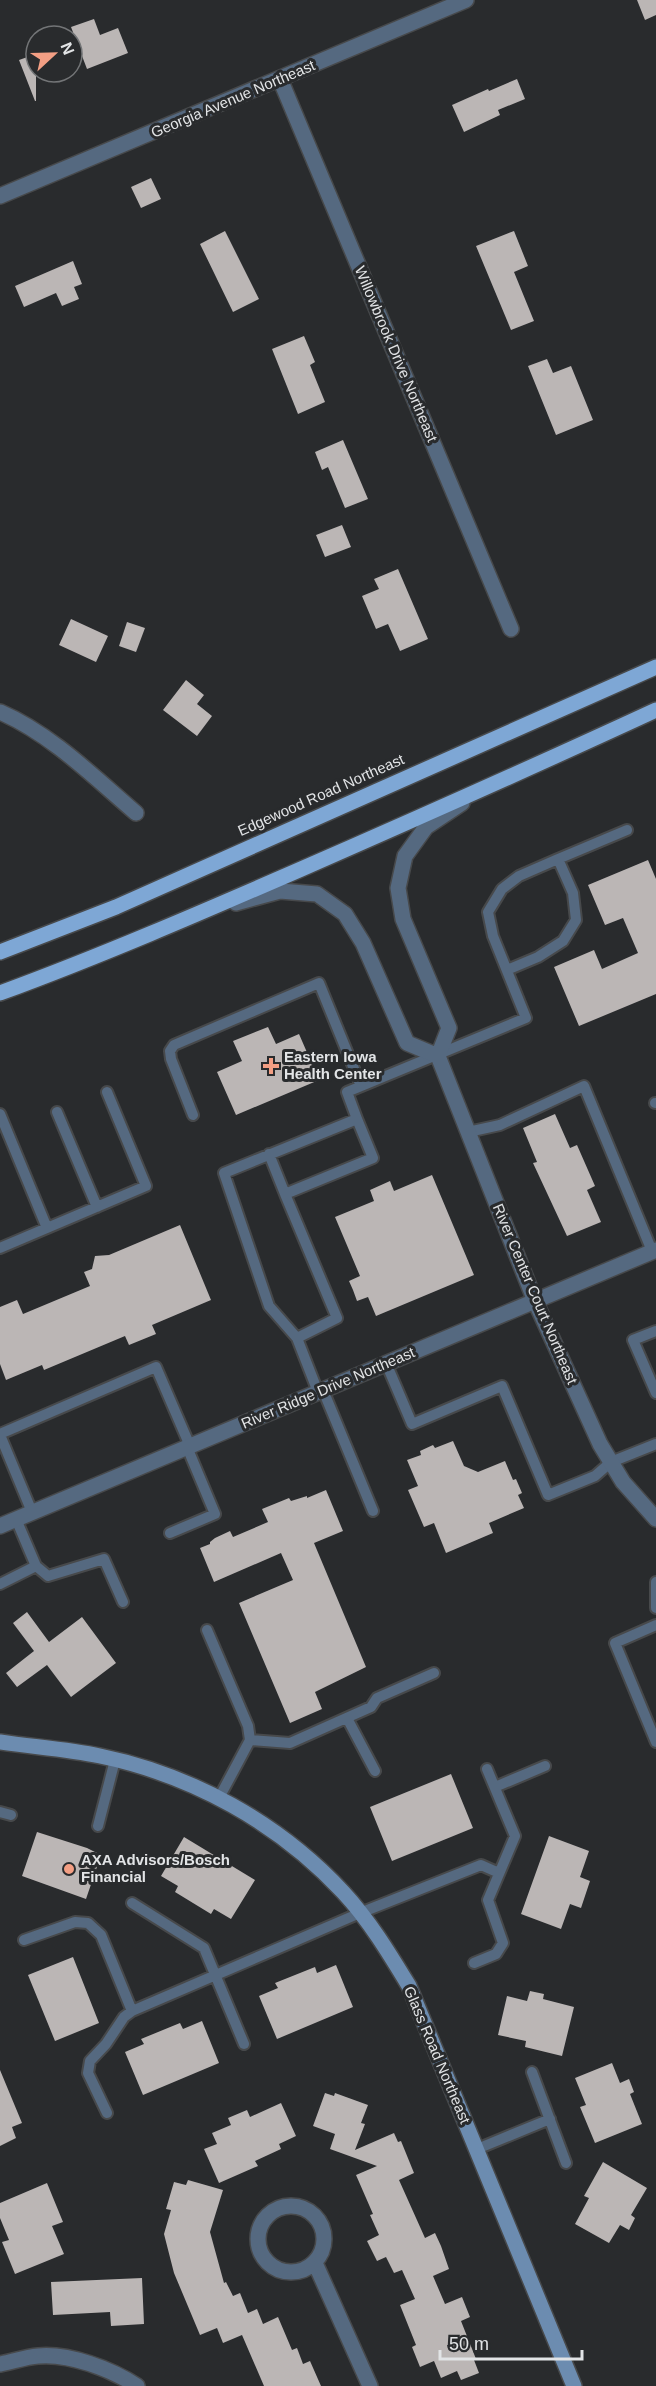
<svg xmlns="http://www.w3.org/2000/svg" width="656" height="2386" font-family="Arial,sans-serif">
  <style>
    .building { fill: #bbb6b5 }
    .lines { fill: none; stroke-linecap: round; stroke-linejoin: round }
    .lane-casing { stroke: #47494b; stroke-width: 14 }
    .street-casing { stroke: #47494b; stroke-width: 18 }
    .secondary-casing { stroke: #47494b; stroke-width: 18 }
    .primary-casing { stroke: #47494b; stroke-width: 18 }
    .lane { stroke: #556980; stroke-width: 10 }
    .street { stroke: #556980; stroke-width: 15 }
    .secondary { stroke: #6c8cb0; stroke-width: 15 }
    .primary { stroke: #7ea7d5; stroke-width: 15 }
    .poi-dot { fill: #f39f84; stroke: #292b2d; stroke-width: 2 }
    .labels { text-anchor: middle; stroke-width: 6; stroke-linejoin: round; paint-order: stroke }
    .street-label { font-size: 15px; fill: #e2e4e6; stroke: #292b2d }
    .poi-label { font-size: 15px; font-weight: bold; fill: #e2e4e6; stroke: #292b2d; text-anchor: start }
  </style>
  <rect width="100%" height="100%" fill="#292b2d"/>
  <!-- building -->
  <path class="building" d="M637 0H656V15L645 20Z
    M94 19 100 35 118 28 128 53 87 69 71 27Z
    M36 54V101H35L19 60Z
    M517 79 525 99 498 110 500 115 464 132 452 105 488 89 489 91Z
    M151 178 161 199 141 208 131 187Z
    M225 231 259 299 233 312 200 244Z
    M514 231 528 266 514 272 534 321 511 330 476 246Z
    M73 261 82 284 74 287 79 299 62 306 56 293 24 307 15 286Z
    M304 336 315 362 310 365 325 402 298 414 272 349Z
    M547 359 553 373 571 366 593 420 556 435 528 366Z
    M343 440 368 499 345 508 328 467 322 470 315 452Z
    M342 525 351 547 325 557 316 535Z
    M398 569 428 639 400 651 388 624 376 629 362 596 379 589 374 579Z
    M71 619 108 636 96 662 59 645Z
    M127 622 145 628 136 652 119 646Z
    M186 680 204 695 197 704 212 716 197 736 163 710Z
    M648 860 656 879V994L579 1026 554 967 594 950 602 969 638 953 623 918 605 925 588 885Z
    M268 1027 276 1044 299 1034 319 1080 236 1115 217 1072 242 1061 233 1041Z
    M555 1114 570 1148 577 1145 595 1186 587 1190 601 1222 567 1236 533 1163 537 1162 523 1128Z
    M432 1175 474 1275 376 1316 368 1297 357 1301 353 1290 349 1281 360 1276 335 1217 374 1201 370 1190 390 1181 394 1191Z
    M180 1225 211 1300 152 1325 156 1334 129 1345 125 1336 44 1370 42 1365 6 1380 0 1364V1307L17 1300 23 1314 90 1286 84 1272 92 1269 95 1256 109 1255Z
    M453 1441 464 1466 478 1472 505 1461 513 1480 516 1479 522 1493 518 1495 524 1508 489 1523 493 1533 446 1553 434 1523 424 1527 408 1490 418 1486 407 1460 421 1455 420 1451 433 1445 435 1448Z
    M326 1490 343 1531 314 1543 366 1667 315 1692 322 1709 290 1723 239 1603 293 1580 281 1553 214 1582 200 1548 210 1544V1542L215 1538 230 1531 233 1537 268 1522 262 1509 289 1498 291 1501 307 1496V1498Z
    M27 1612 49 1642 82 1617 116 1663 71 1697 47 1665 17 1687 6 1673 34 1651 13 1623Z
    M451 1774 473 1828 392 1861 370 1807Z
    M37 1832 87 1848 101 1855 86 1899 22 1876Z
    M549 1836 589 1851 580 1877 590 1881 581 1908 570 1904 561 1929 521 1914Z
    M184 1837 255 1880 231 1919 214 1909 211 1914 175 1892 178 1886 161 1876Z
    M73 1957 99 2023 55 2041 28 1975Z
    M336 1965 353 2007 277 2039 259 1996 278 1988 275 1983 315 1967 317 1973Z
    M530 1991 544 1994 543 1999 574 2007 562 2056 525 2047 526 2041 498 2035 507 1996 527 2001Z
    M202 2021 219 2063 143 2095 125 2052 144 2044 141 2039 180 2023 183 2029Z
    M612 2063 620 2083 629 2079 634 2092 630 2094 642 2124 595 2143 580 2107 586 2105 575 2078Z
    M0 2070 22 2123 12 2127 16 2138 0 2146Z
    M325 2093 334 2096 335 2093 368 2105 361 2123 365 2124 355 2150 394 2133 398 2142 401 2141 414 2173 399 2180 425 2238 435 2233 441 2246 449 2269 433 2276 445 2304 462 2297 470 2317 461 2321 476 2359 474 2360 479 2373 461 2380 457 2371 441 2378 434 2361 420 2367 412 2347 416 2345 400 2305 415 2299 402 2270 394 2273 386 2257 377 2261 367 2241 379 2235 370 2215 373 2214 356 2175 377 2166 330 2149 335 2134 313 2126Z
    M281 2103 296 2136 279 2144 281 2149 255 2161 258 2166 219 2183 204 2149 217 2144 212 2133 231 2125 228 2118 247 2110 250 2117Z
    M603 2162 647 2188 631 2215 635 2218 629 2230 620 2225 609 2243 575 2224 589 2198 584 2196Z
    M188 2180 223 2190 210 2232 224 2283 226 2282 233 2296 240 2293 248 2313 257 2309 263 2324 278 2317 292 2350 297 2348 303 2364 310 2361 321 2386H264L242 2335 223 2343 217 2328 200 2335 174 2273 164 2234 171 2210 166 2209 174 2182 186 2185Z
    M47 2183 63 2222 52 2226 64 2254 15 2274 2 2242 9 2240 0 2218V2203Z
    M142 2278 144 2324 111 2326 110 2312 53 2315 51 2282Z"/>
  <g class="lines">
    <!-- lane casing -->
    <g class="lane-casing">
      <path id="lane" d="M558 859 627 830
        M655 1103H656
        M57 1112 97 1207
        M0 1114 47 1228
        M193 1115 171 1059 170 1051 174 1045 319 983 361 1086
        M357 1119 347 1092 526 1018 493 936 488 912 502 889 519 876 558 859 573 893 576 920 563 941 538 957 507 970
        M468 1132 500 1125 584 1086 652 1251
        M269 1154 285 1194 373 1158 357 1119 224 1173 269 1306 297 1338 318 1392
        M285 1194 337 1318 297 1338
        M0 1248 146 1186 107 1092
        M656 1331 633 1340 656 1393
        M386 1363 412 1424 502 1386 548 1495 595 1476 611 1462 656 1444
        M323 1390 373 1511
        M0 1434 156 1367 190 1446
        M0 1435 32 1512
        M170 1533 215 1514 187 1447
        M36 1566 48 1576 104 1559 123 1602
        M656 1582V1608
        M0 1584 36 1566 16 1519
        M656 1625 615 1643 656 1742
        M207 1630 248 1726 250 1740 219 1798
        M347 1718 375 1771
        M250 1740 290 1743 371 1707 377 1698 434 1673
        M495 1787 545 1766
        M0 1812 11 1815
        M98 1826 115 1760
        M132 1903 204 1948 244 2044
        M24 1940 75 1922 88 1923 101 1935 132 2011
        M474 1963 496 1954 503 1943 488 1900 515 1836 487 1769
        M532 2072 566 2163
        M107 2113 88 2073 90 2061 106 2044 124 2017 132 2011 360 1913 481 1865 499 1873
        M477 2149 550 2119"/>
    </g>
    <!-- street casing -->
    <g class="street-casing">
      <path id="street" d="M280 79 511 629
        M0 196 466 0
        M0 712C51 734 94 777 136 813
        M462 803 426 827 405 856 398 888 403 919 449 1028 438 1056 535 1301 600 1444 623 1482 656 1519
        M236 903 280 891 317 894 345 914 363 943 407 1043 438 1056
        M0 1526 656 1250
        M258 2239a33 33 0 1 1 66 0a33 33 0 1 1-66 0Z
        M315 2263 370 2386
        M0 2364C12 2362 25 2357 38 2356 69 2353 111 2369 137 2386"/>
    </g>
    <!-- secondary casing -->
    <g class="secondary-casing">
      <path id="secondary" d="M0 1742C33 1747 67 1749 100 1756 192 1775 279 1823 343 1892 369 1920 389 1953 409 1986L574 2386"/>
    </g>
    <!-- primary casing -->
    <g class="primary-casing">
      <path id="primary" d="M0 952 116 907 656 667
        M0 993C101 956 200 913 299 870 418 818 537 765 656 710"/>
    </g>
    <!-- lane -->
    <use href="#lane" class="lane"/>
    <!-- street -->
    <use href="#street" class="street"/>
    <!-- secondary -->
    <use href="#secondary" class="secondary"/>
    <!-- primary -->
    <use href="#primary" class="primary"/>
  </g>
  <!-- markers -->
  <g class="poi-dot">
    <path d="M268 1057h6v6h6v6h-6v6h-6v-6h-6v-6h6z"/>
    <circle cx="69" cy="1869" r="6"/>
  </g>
  <g class="labels">
    <!-- street labels -->
    <g class="street-label">
      <text transform="translate(233 99) rotate(-23)" y="5">Georgia Avenue Northeast</text>
      <text transform="translate(396 354) rotate(67)" y="5">Willowbrook Drive Northeast</text>
      <text transform="translate(321 795) rotate(-24)" y="5">Edgewood Road Northeast</text>
      <text transform="translate(535 1294) rotate(67)" y="5">River Center Court Northeast</text>
      <text transform="translate(328 1388) rotate(-23)" y="5">River Ridge Drive Northeast</text>
      <text transform="translate(437 2055) rotate(67)" y="5">Glass Road Northeast</text>
    </g>
    <!-- poi labels -->
    <g class="poi-label">
      <text x="284" y="1062">Eastern Iowa<tspan x="284" dy="17">Health Center</tspan></text>
      <text x="81" y="1865">AXA Advisors/Bosch<tspan x="81" dy="17">Financial</tspan></text>
    </g>
  </g>
  <!-- north arrow -->
  <g transform="translate(54 54) rotate(68)"><circle r="28" fill="#292b2d" stroke="#737577" stroke-width="1.5"/>
  <path d="M0-4.5L10 22L0 15L-10 22Z" fill="#f39f84"/>
  <text y="-9" font-size="16" font-weight="bold" text-anchor="middle" fill="#e2e4e6">N</text>
  </g>
  <!-- scale -->
  <path d="M440 2350v9h142v-9" fill="none" stroke="#e2e4e6" stroke-width="3"/>
  <text x="449" y="2350" font-size="18" fill="#e2e4e6" stroke="#292b2d" stroke-width="4.5" paint-order="stroke">50 m</text>
</svg>
